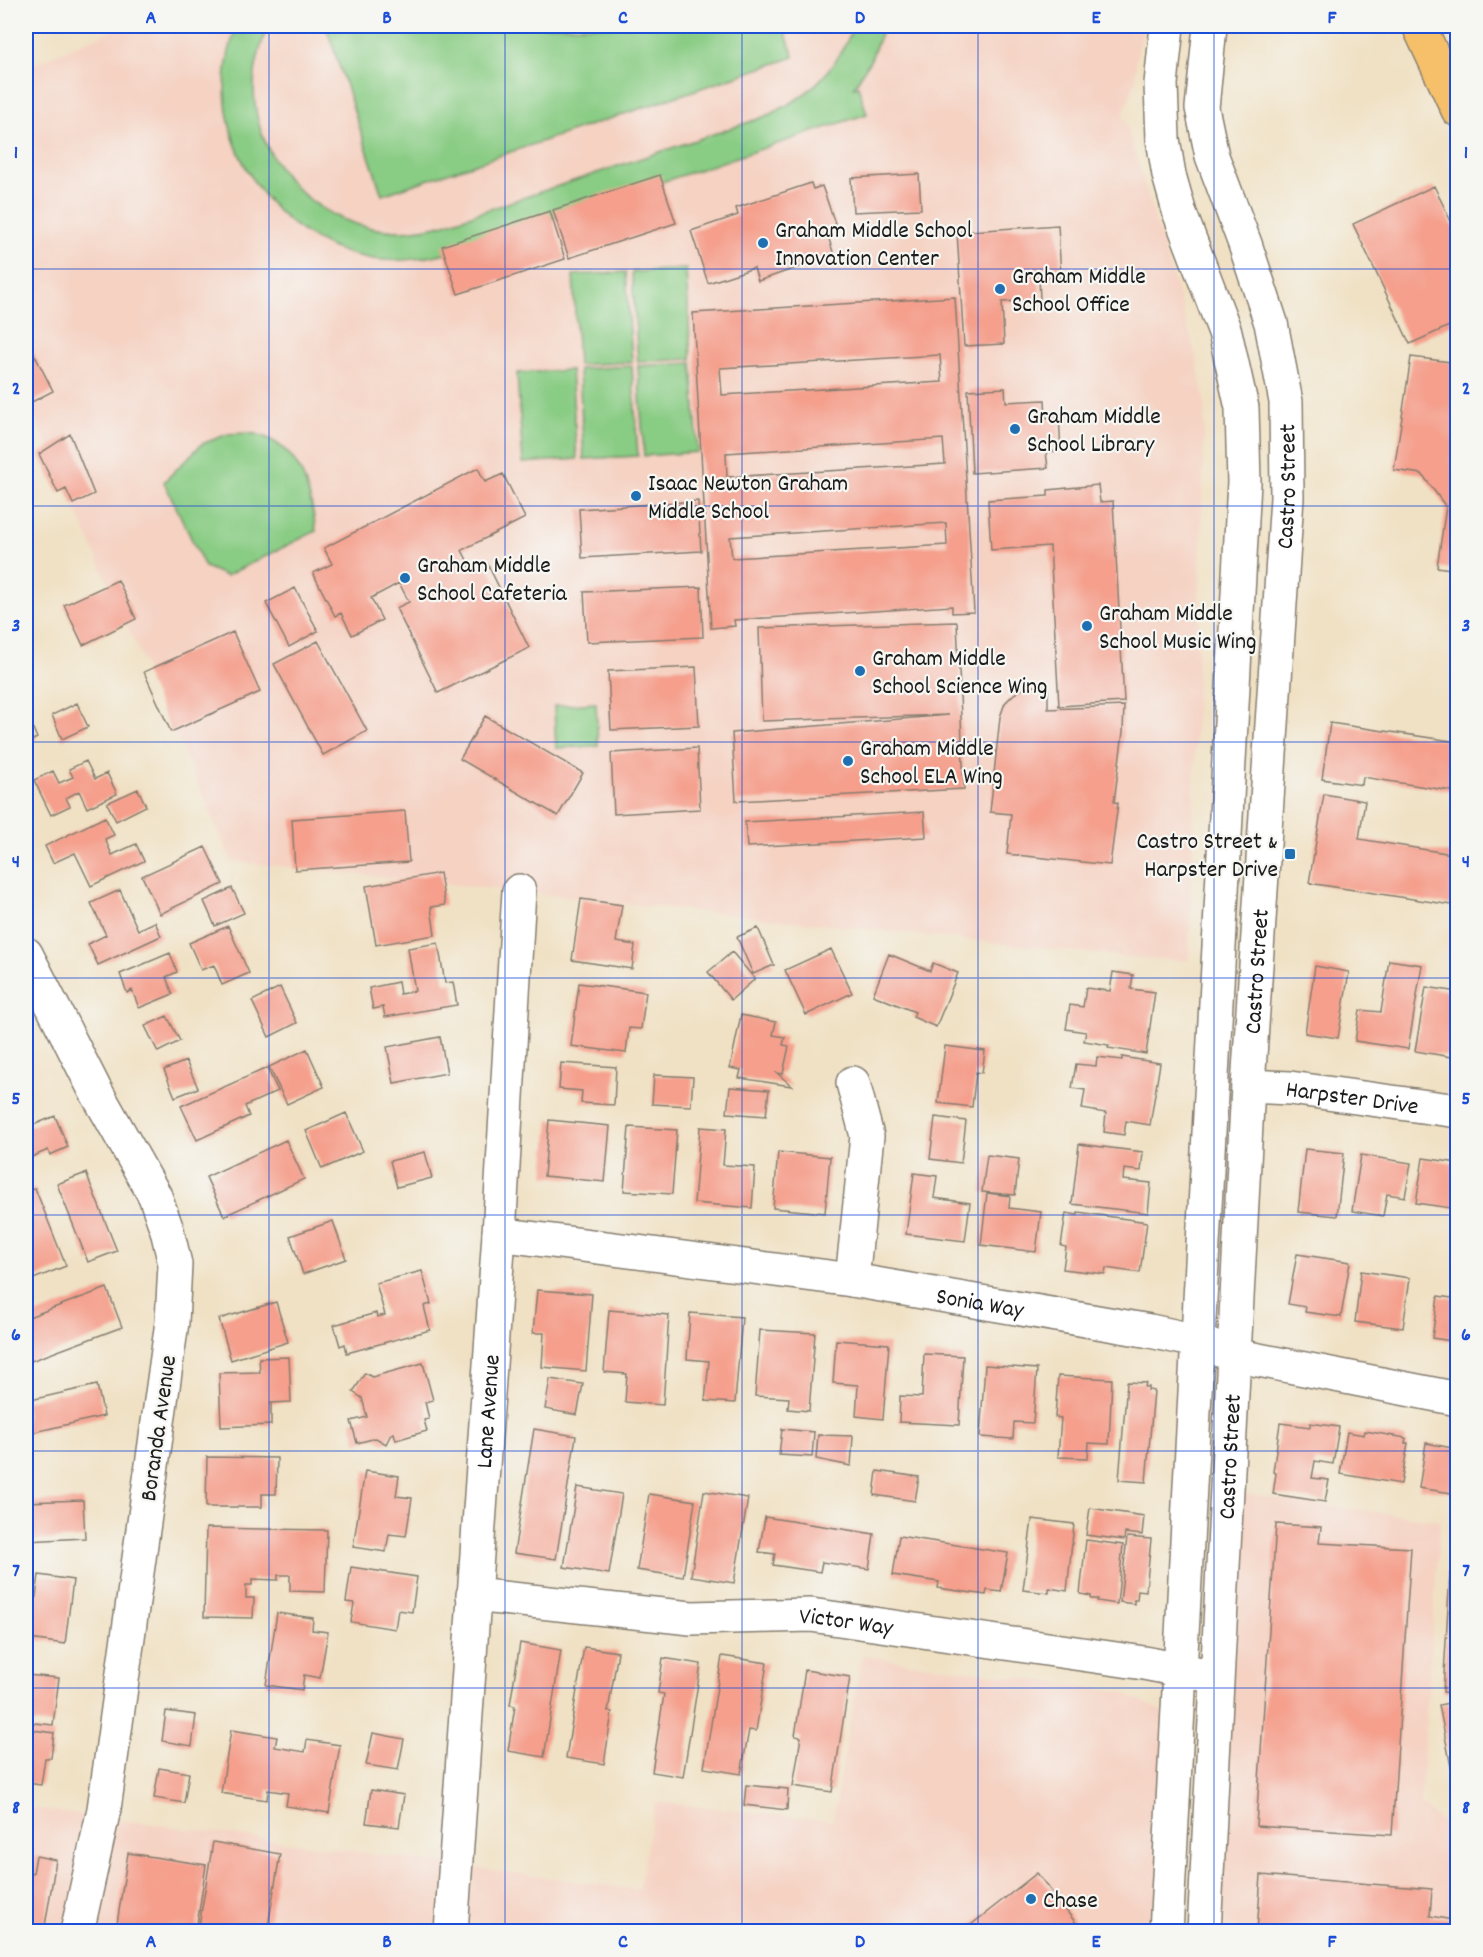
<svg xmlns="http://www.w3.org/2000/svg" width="1483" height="1957" font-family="Dekko,sans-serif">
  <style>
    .built { fill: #f5d2c2 }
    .green { fill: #89cc84; stroke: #527450; stroke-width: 1.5 }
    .building { fill: #f59f8c; fill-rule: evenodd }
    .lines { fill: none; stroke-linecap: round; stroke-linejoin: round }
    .minor-casing { stroke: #867e70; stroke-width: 36 }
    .major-casing { stroke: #867e70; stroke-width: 36 }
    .minor { stroke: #fff; stroke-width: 33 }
    .major { stroke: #f6c06b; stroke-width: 33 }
    .grid { fill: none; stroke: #1d4ed8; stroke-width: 1.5; stroke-opacity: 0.55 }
    .poi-dot { fill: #1f6fb2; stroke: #f6f6f2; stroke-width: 2 }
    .labels { text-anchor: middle; stroke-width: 4.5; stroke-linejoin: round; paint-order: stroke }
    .poi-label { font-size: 24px; fill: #1c1c1c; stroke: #f6f6f2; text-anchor: start }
    .street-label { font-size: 24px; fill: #1c1c1c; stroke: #f6f6f2 }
    .neatline { fill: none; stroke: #1d4ed8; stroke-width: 2 }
    .grid-label { font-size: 20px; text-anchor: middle; font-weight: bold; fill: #1d4ed8 }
  </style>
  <rect width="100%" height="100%" fill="#f6f6f2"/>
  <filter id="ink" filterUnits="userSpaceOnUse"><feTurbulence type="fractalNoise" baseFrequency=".0167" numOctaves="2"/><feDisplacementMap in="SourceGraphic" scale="12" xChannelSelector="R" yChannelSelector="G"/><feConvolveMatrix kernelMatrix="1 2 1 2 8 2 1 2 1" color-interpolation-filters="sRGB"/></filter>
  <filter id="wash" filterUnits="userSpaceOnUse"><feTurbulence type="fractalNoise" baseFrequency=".008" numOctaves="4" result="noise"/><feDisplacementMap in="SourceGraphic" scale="24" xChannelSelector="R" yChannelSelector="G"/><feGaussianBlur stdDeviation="1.35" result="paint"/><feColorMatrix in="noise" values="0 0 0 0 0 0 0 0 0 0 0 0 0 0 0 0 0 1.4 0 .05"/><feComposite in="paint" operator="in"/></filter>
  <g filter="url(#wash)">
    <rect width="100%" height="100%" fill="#f0e1c4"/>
    <!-- built -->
    <path class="built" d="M123 26H1144L1136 62V80L1123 114 1178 294 1196 356 1205 405 1189 961 1126 957 232 861 26 398V67Z
      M1226 1492 1440 1521 1420 1805 1457 1834V1931L1204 1932Z
      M862 1656 1122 1692 1178 1719 1166 1931 26 1932V1807L639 1890 655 1802 833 1821Z"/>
    <!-- green -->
    <path class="green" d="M237 26H268C260 46 254 66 254 88 254 167 322 231 400 231 415 231 430 228 445 224L761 118C809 98 834 73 854 26H884L871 59 854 87 858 86 867 114 454 251C427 258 401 263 373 259 266 243 196 126 237 26Z
      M326 26H783L794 57 382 195Z
      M686 269 691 359 638 362 632 272Z
      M626 272 632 362 578 365 573 275Z
      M692 363 698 452 644 456 638 366Z
      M632 366 638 456 584 459 579 369Z
      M571 370 577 459 523 463 517 373Z
      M228 434C237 434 248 432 256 434 302 447 310 490 316 531L226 576 205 567 164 482 202 444Z
      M596 703 598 746 556 748 554 706Z"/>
    <g id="blocks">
      <!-- building -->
      <path class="building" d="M919 174 921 209 853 212 851 178Z
        M660 175 676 223 569 258 553 210Z
        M811 183 813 189 822 186 836 226 826 230 834 255 758 281 754 268 708 283 691 231 738 215 736 208Z
        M1434 186 1458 236V322L1410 344 1353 224Z
        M550 211 565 259 458 294 442 246Z
        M1058 225 1061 277 1039 278 1040 300 1002 302 1004 344 964 346 957 232Z
        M955 297 974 612 952 613V606L734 620 735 626 711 628 693 313ZM940 355 942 382 722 395 720 368ZM943 439 945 464 727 477 726 453ZM946 523 947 545 732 558 730 537Z
        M28 342 53 391 26 405V343Z
        M1411 357 1458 363V570L1437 567 1446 507 1422 474 1394 470Z
        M1005 388 1006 402 1045 400 1046 418 1059 416 1061 451 1046 452 1048 468 972 473 968 390Z
        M70 434 94 494 73 504 66 489 58 493 39 454Z
        M478 468 485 482 503 474 525 518 462 550 472 570 487 563 529 648 438 693 396 608 409 602 399 583 371 598 382 620 352 635 341 613 335 616 313 573 332 564 324 548Z
        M1098 485 1100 502 1113 501 1124 702 1059 706 1050 546 991 550 988 500 1048 496V490Z
        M698 501 701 551 582 558 579 509Z
        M118 580 136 619 83 645 64 605Z
        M701 587 703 637 587 642 584 592Z
        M295 588 318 631 289 647 266 603Z
        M957 622 964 789 736 801 732 733 949 715 762 721 759 628Z
        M233 632 260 692 171 732 144 672Z
        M318 641 367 731 323 755 274 664Z
        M696 667 699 726 611 730 608 671Z
        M1039 686H1048V709L1124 706 1123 732 1114 802 1118 803 1110 865 1007 854 1011 814 990 812 1000 717 1005 703 1014 694 1026 687Z
        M77 703 88 727 62 739 52 715Z
        M26 712 37 738 26 743Z
        M485 716 583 773 558 816 460 759Z
        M1330 723 1458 742V792L1363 777 1362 785 1322 779Z
        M697 748 700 809 614 814 611 753Z
        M86 761 95 779 107 773 117 794 87 808 79 791 66 798 70 806 51 815 34 780 53 771 59 783 73 777 69 769Z
        M138 789 146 806 116 821 107 803Z
        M1324 794 1365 801 1359 839 1458 855V906L1309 883Z
        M405 811 409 862 295 870 292 819Z
        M924 812 926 837 747 847 745 822Z
        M105 817 114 835 105 839 112 855 136 844 144 861 91 886 75 853 53 863 45 846Z
        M205 847 223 884 160 914 142 876Z
        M440 873 445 905 431 907 435 935 376 945 366 886Z
        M232 888 244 913 215 926 204 901Z
        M120 890 138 930 155 922 161 936 98 965 88 944 106 935 91 903Z
        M581 899 622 905 616 942 635 945 632 969 572 960Z
        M228 926 249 973 222 985 214 965 201 970 189 943Z
        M758 928 774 965 753 974 737 937Z
        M438 943 445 983 453 982 457 1005 385 1017 383 1007 373 1009 369 988 398 982 400 994 415 991 408 948Z
        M831 949 852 993 806 1015 785 970Z
        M732 952 755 979 731 1000 708 972Z
        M170 953 177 972 166 977 173 994 139 1008 132 990 127 993 120 974Z
        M889 954 930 971 933 963 958 973 936 1027 913 1017 915 1012 873 995Z
        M1389 960 1422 965 1408 1049 1355 1041 1360 1010 1381 1012Z
        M1315 966 1349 972 1338 1038 1305 1033Z
        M1113 972 1133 975 1131 989 1155 992 1146 1054 1108 1048 1109 1045 1084 1041 1086 1032 1066 1029 1070 1005 1083 1007 1086 988 1110 991Z
        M579 983 646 992 641 1029 629 1028 626 1053 571 1046Z
        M280 987 297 1023 269 1037 252 1001Z
        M1426 987 1458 992V1058L1415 1051Z
        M741 1015 776 1022 773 1035 785 1037 783 1045 789 1046 783 1074 777 1073 792 1086 739 1078 741 1070 730 1068Z
        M167 1016 180 1041 158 1052 145 1026Z
        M440 1037 447 1073 394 1083 387 1047Z
        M945 1046 985 1051 982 1073 976 1072 972 1107 938 1103Z
        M307 1049 324 1087 287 1104 269 1067Z
        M1097 1057 1122 1060V1057L1160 1063 1150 1125 1126 1121 1124 1135 1104 1132 1106 1113 1082 1109 1085 1090 1072 1088 1076 1064 1096 1066Z
        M186 1061 198 1088 175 1097 164 1070Z
        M561 1063 616 1067 614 1105 581 1103 582 1091 559 1089Z
        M267 1068 278 1091 245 1106 249 1116 197 1140 181 1106Z
        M654 1075 693 1077 691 1106 652 1104Z
        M730 1087 769 1090 766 1116 727 1113Z
        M346 1113 363 1151 322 1169 306 1131Z
        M55 1116 68 1147 50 1155 48 1150 27 1159 28 1164 26 1165V1128Z
        M935 1117 966 1121 961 1163 930 1159Z
        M549 1120 610 1126 605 1182 544 1176Z
        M629 1127 677 1130 672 1194 624 1191Z
        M700 1127 726 1129 723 1165 755 1167 752 1208 694 1203Z
        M286 1140 304 1179 224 1216 206 1177Z
        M1079 1144 1143 1152 1141 1171 1124 1169 1123 1180 1151 1183 1148 1213 1072 1204Z
        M1305 1149 1344 1153 1337 1216 1298 1212Z
        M425 1152 432 1178 397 1187 390 1161Z
        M778 1152 830 1157 825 1213 773 1208Z
        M987 1155 1019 1159 1015 1195 982 1192Z
        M1361 1155 1411 1163 1405 1197 1387 1194 1383 1216 1352 1211Z
        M1423 1158 1458 1163V1209L1416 1203Z
        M86 1173 117 1251 88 1262 57 1184Z
        M914 1173 937 1176 934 1198 970 1203 965 1241 906 1234Z
        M35 1188 66 1266 26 1282V1192Z
        M987 1193 1010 1196 1009 1208 1041 1212 1036 1252 981 1245Z
        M1078 1212 1147 1222 1140 1273 1106 1268 1105 1274 1063 1269 1066 1247 1061 1246 1066 1213 1078 1215Z
        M333 1221 346 1259 303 1274 290 1236Z
        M1297 1254 1350 1262 1341 1317 1305 1312 1306 1307 1288 1304Z
        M422 1271 431 1304 424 1306 430 1330 347 1353 345 1344 340 1346 334 1325 376 1313 377 1317 385 1315 376 1283Z
        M1361 1271 1410 1278 1403 1328 1355 1322Z
        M107 1288 122 1327 26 1363V1318Z
        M537 1290 592 1294 586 1371 542 1367 544 1333H533Z
        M1438 1296 1458 1299V1342L1432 1338Z
        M276 1302 288 1342 231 1360 219 1319Z
        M609 1310 669 1315 663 1405 625 1402 627 1374 604 1372Z
        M690 1313 742 1317 735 1403 705 1401 709 1361 687 1359Z
        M760 1330 815 1333 809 1411 788 1409 789 1398 755 1396Z
        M836 1340 889 1344 883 1419 856 1416 858 1385 833 1383Z
        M924 1354 963 1356 959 1425 899 1422 900 1396 922 1397Z
        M289 1357 291 1402 271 1403V1425L221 1427 219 1373 260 1372 259 1358Z
        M423 1363 433 1400 425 1402 429 1419 424 1420 427 1431 396 1440 394 1433 391 1434 386 1444 376 1438 357 1443 351 1421 367 1417 362 1398 353 1392 365 1373 372 1377Z
        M985 1365 1037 1369 1033 1423 1014 1422 1013 1439 980 1437Z
        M1058 1376 1112 1379 1109 1444 1089 1443 1088 1458 1058 1457 1061 1418 1055 1417Z
        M550 1379 583 1384 577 1415 545 1409Z
        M1127 1382 1146 1383 1145 1387H1149L1148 1390 1154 1391 1146 1482 1119 1480Z
        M97 1385 104 1416 26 1434V1401Z
        M1280 1423 1310 1427V1423L1339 1427 1333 1464 1315 1461 1312 1478 1329 1480 1325 1502 1273 1494 1276 1473 1273 1472Z
        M534 1429 576 1436 556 1559 514 1553Z
        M782 1429 814 1432 812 1457 779 1455Z
        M1365 1431 1406 1438 1405 1443H1408L1401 1484 1340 1474 1347 1432 1364 1435Z
        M818 1435 853 1436 851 1466 816 1459Z
        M1426 1443 1458 1449V1494L1419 1488Z
        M207 1457 277 1458 276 1494H262V1507H206Z
        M365 1471 399 1476 396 1496 412 1498 406 1536 389 1534 386 1552 353 1547Z
        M877 1471 919 1477 915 1501 874 1495Z
        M577 1487 622 1494 609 1574 564 1567Z
        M704 1491 748 1498 734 1583 691 1576Z
        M649 1494 695 1501 683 1577 637 1570Z
        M83 1500 85 1538 26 1541V1502Z
        M1090 1508 1144 1516 1142 1535 1125 1533 1124 1540 1086 1535Z
        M765 1517 874 1534 869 1569 822 1562 820 1572 773 1565 775 1554 759 1552Z
        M1032 1519 1074 1524 1067 1591 1049 1588V1593L1023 1590Z
        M1276 1524 1321 1527 1319 1543 1411 1548 1392 1835 1256 1826Z
        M206 1528 327 1530 325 1592 290 1591V1575H278V1580L252 1579V1585H246V1598H254L253 1618 204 1617Z
        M899 1536 1008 1553 1001 1592 987 1590 986 1595 938 1588 939 1582 893 1575Z
        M1127 1537 1151 1539 1146 1591 1138 1590 1137 1600H1134V1604L1120 1602Z
        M1086 1540 1123 1545 1117 1604 1097 1601 1098 1599H1091V1596L1080 1594Z
        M351 1567 417 1577 412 1612 398 1610 395 1629 351 1622 354 1603 346 1602Z
        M1450 1573H1458V1693L1443 1692Z
        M39 1575 73 1580 65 1644 30 1639Z
        M277 1613 313 1618 312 1630 328 1632 320 1678 304 1675 302 1690 266 1685Z
        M520 1643 561 1650 544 1757 508 1751 515 1706 510 1705Z
        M584 1647 618 1652 608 1711 612 1712 604 1764 566 1758Z
        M722 1656 767 1663 756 1731 749 1730 741 1774 704 1768Z
        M663 1658 701 1664 683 1777 652 1772 664 1694 658 1693Z
        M805 1670 850 1677 832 1792 793 1786 801 1737 795 1736Z
        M26 1675 59 1678 53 1725 26 1722Z
        M1458 1701V1776L1453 1777 1439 1705Z
        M166 1711 196 1715 192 1746 162 1741Z
        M26 1729 54 1733 51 1758H45L41 1785 26 1783Z
        M231 1730 277 1737 275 1747 305 1752 307 1740 340 1745 329 1813 286 1806 288 1793 268 1790 267 1800 221 1793Z
        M373 1733 404 1739 398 1770 366 1765Z
        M159 1768 189 1773 184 1803 154 1798Z
        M746 1785 788 1789 787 1810 744 1805Z
        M371 1790 404 1795 399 1827 366 1823Z
        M213 1842 280 1854 267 1932H198Z
        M128 1853 206 1865 196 1932H121L117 1924Z
        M36 1856 56 1860 44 1932H26V1872L33 1873Z
        M1037 1873 1083 1932H963L972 1924Z
        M1261 1875 1432 1889 1430 1916 1458 1921V1932H1257Z"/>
    </g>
  </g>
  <g filter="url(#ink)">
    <use href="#blocks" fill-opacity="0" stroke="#867e70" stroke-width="1.5"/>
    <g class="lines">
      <!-- minor casing -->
      <g class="minor-casing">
        <g id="minor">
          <path d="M26 954 94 1088 155 1196 167 1230 175 1264 172 1322 104 1809 77 1932"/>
          <path id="s1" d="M1248 1086 1290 1088 1458 1111"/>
          <path id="s2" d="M499 1234 852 1280 1150 1331 1197 1341 1233 1355 1458 1399"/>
          <path d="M852 1280 867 1136 853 1083"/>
          <path id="s3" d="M473 1595 691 1618 811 1615 1144 1663 1201 1674"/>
          <path id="s4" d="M451 1932 499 1234 519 891"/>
          <path d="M1166 1932 1244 482 1242 408 1225 332 1180 214 1169 175 1163 139 1161 84 1167 26"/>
          <path id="s5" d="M1204 1932 1248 1086 1287 498 1286 402 1271 323 1245 244 1212 156 1202 108 1210 26"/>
        </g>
      </g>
      <!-- major casing -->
      <g class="major-casing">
        <path id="major" d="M1419 26 1458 110"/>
      </g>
      <!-- minor -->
      <use href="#minor" class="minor"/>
      <!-- major -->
      <use href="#major" class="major"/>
    </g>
  </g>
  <!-- grid -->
  <path class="grid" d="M269 26V1932M505 26V1932M742 26V1932M978 26V1932M1214 26V1932M26 269H1458M26 506H1458M26 742H1458M26 978H1458M26 1215H1458M26 1451H1458M26 1688H1458"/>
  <!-- markers -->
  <g class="poi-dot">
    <circle cx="763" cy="243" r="6"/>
    <circle cx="1000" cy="289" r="6"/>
    <circle cx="1015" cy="429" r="6"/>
    <circle cx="636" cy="496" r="6"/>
    <circle cx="405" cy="578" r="6"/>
    <circle cx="1087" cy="626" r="6"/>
    <circle cx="860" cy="671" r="6"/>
    <circle cx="848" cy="761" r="6"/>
    <rect x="1284" y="848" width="12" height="12" rx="3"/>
    <circle cx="1031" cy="1899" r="6"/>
  </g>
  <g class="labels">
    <!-- poi labels -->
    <g class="poi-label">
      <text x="775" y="237">Graham Middle School<tspan x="775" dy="28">Innovation Center</tspan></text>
      <text x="1012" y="283">Graham Middle<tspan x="1012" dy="28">School Office</tspan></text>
      <text x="1027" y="423">Graham Middle<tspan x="1027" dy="28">School Library</tspan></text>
      <text x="648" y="490">Isaac Newton Graham<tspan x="648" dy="28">Middle School</tspan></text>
      <text x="417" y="572">Graham Middle<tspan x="417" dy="28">School Cafeteria</tspan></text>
      <text x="1099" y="620">Graham Middle<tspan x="1099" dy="28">School Music Wing</tspan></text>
      <text x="872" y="665">Graham Middle<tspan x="872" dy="28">School Science Wing</tspan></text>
      <text x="860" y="755">Graham Middle<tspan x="860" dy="28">School ELA Wing</tspan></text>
      <text x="1278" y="848" text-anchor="end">Castro Street &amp;<tspan x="1278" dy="28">Harpster Drive</tspan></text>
      <text x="1043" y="1907">Chase</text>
    </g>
    <!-- street labels -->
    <g class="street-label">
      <text dy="8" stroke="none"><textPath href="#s5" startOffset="1448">Castro Street</textPath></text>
      <text dy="8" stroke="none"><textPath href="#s5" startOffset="962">Castro Street</textPath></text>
      <text dy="8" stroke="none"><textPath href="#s1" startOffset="105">Harpster Drive</textPath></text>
      <text dy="8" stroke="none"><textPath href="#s2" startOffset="486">Sonia Way</textPath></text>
      <text dy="8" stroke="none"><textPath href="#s4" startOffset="522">Lane Avenue</textPath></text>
      <text transform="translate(157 1428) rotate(-82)" y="8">Boranda Avenue</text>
      <text dy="8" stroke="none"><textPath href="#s5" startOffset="476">Castro Street</textPath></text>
      <text dy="8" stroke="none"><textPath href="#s3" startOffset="375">Victor Way</textPath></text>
    </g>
  </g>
  <!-- margin -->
  <rect width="1483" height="1957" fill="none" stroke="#f6f6f2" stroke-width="66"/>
  <rect x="33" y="33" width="1417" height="1891" class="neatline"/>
  <g class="grid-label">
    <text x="151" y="23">A</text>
    <text x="387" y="23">B</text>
    <text x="623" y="23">C</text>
    <text x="860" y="23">D</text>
    <text x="1096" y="23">E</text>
    <text x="1332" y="23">F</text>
    <text x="16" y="158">1</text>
    <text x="1466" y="158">1</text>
    <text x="16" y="394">2</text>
    <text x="1466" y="394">2</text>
    <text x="16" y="631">3</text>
    <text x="1466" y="631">3</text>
    <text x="16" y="867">4</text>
    <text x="1466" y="867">4</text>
    <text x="16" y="1104">5</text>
    <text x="1466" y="1104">5</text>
    <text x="16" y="1340">6</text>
    <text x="1466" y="1340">6</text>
    <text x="16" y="1576">7</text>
    <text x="1466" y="1576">7</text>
    <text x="16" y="1813">8</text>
    <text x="1466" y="1813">8</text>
    <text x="151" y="1947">A</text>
    <text x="387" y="1947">B</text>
    <text x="623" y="1947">C</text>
    <text x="860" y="1947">D</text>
    <text x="1096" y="1947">E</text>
    <text x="1332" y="1947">F</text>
  </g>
</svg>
